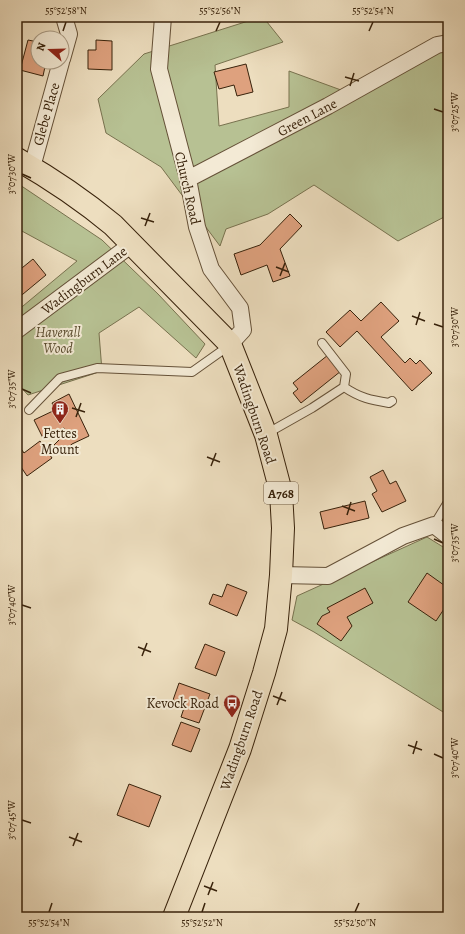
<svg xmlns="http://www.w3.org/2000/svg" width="465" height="934" font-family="Alegreya,serif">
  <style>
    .green { fill: #b7c193; stroke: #78724f }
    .building { fill: #dea17e; stroke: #38220b }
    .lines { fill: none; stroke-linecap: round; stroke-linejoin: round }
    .lane-casing { stroke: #655138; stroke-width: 10 }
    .street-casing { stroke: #655138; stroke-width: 18 }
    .primary-casing { stroke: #38220b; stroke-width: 24 }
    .lane { stroke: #f3ead5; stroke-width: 8 }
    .street { stroke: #f3ead5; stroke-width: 16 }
    .primary { stroke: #eddebf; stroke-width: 22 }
    .ticks { fill: none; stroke: #38220b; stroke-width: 1.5 }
    .labels { text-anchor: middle; stroke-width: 4; stroke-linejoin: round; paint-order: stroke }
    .shield { fill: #f3ead5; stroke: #705e48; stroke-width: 1 }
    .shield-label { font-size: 13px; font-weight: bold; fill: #38220b }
    .street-label { font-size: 14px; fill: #38220b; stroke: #f3ead5 }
    .park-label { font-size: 14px; font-style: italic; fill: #584a2d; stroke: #f3ead5 }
    .poi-label { font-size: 14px; fill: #38220b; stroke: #f3ead5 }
    .neatline { fill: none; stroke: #38220b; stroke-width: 1.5 }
    .ticks-label { font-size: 10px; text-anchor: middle; fill: #38220b }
  </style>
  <rect width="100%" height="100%" fill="#eddebf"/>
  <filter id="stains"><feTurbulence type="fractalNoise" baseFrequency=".005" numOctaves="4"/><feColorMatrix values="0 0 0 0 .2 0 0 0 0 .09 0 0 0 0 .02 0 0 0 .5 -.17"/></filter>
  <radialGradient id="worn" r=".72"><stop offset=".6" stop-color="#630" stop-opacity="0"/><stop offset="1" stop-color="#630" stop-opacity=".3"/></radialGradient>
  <!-- green -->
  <path class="green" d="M261 17H263L283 42 215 65 219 126 289 107V71L341 90 433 44 448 54V215L398 241 314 185 268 214 226 229 220 246 161 167 106 133 98 99 144 54Z
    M17 183 102 240 158 294 205 344 196 358 139 307 99 333 102 371 28 395 17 383V311L77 261 20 230 17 232Z
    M427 537 448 550V715L314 632 292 620 297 596Z"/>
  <!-- building -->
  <path class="building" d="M28 40 38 42V62H46L43 76 20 70Z
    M96 40 112 41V70L88 69V50H96Z
    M246 64 253 92 237 96 234 85 219 89 214 72Z
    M290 214 302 226 280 249 290 276 273 282 267 265 241 275 234 254 260 245Z
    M33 259 46 275 17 299V272Z
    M381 302 399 321 381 337 405 363 410 358 416 364 420 360 432 373 412 391 357 331 340 347 326 332 350 310 361 321Z
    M328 355 341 371 301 403 293 393 298 389 293 383Z
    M69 394 89 436 72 444 62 453 54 445 66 433 64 428 43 438 34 420 55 410 52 403Z
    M40 441 52 458 27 476 17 461V443L24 453Z
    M383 470 390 484 396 481 406 501 382 512 372 494 377 491 370 477Z
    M365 501 369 518 324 529 320 512Z
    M427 573 448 588V603L436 621 408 602Z
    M227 584 247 592 237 616 209 604 213 594 222 597Z
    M365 588 373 603 347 617 352 626 341 641 317 624 322 616 330 612 327 608Z
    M205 644 225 652 216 676 195 668Z
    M179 683 210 694 199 723 181 717 185 705 173 700Z
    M181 722 200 729 191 752 172 745Z
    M129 784 161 796 149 827 117 815Z"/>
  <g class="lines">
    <!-- lane casing -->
    <g class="lane-casing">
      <path id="lane" d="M344 387C360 398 371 400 389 403L392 401
        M29 410 60 378 97 368 192 372 230 345
        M266 434 312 408 344 387 346 374 322 343
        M434 525 448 502"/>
    </g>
    <!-- street casing -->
    <g class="street-casing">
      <path id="street" d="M163 17 159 69 188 179 197 227 211 269 240 308 243 330 230 344
        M62 59 69 34 64 17
        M32 167 61 62
        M188 179 328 106 437 45 448 43
        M17 330 132 244
        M281 575 328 576 403 536 434 525 448 536"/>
    </g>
    <!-- primary casing -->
    <g class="primary-casing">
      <path id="primary" d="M17 159C50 178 83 200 113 225L230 344 266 435 281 492 283 528 281 575 276 629 264 673 240 749 174 917"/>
    </g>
    <!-- lane -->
    <use href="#lane" class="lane"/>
    <!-- street -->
    <use href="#street" class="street"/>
    <!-- primary -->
    <use href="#primary" class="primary"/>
  </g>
  <!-- ticks -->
  <path class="ticks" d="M63 31 66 22M216 31 220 22M369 31 373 22M345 77 359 81M350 86 354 73M434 109 443 112M22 174 31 178M141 218 154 222M145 226 150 213M276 267 289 272M280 276 285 263M412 316 425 321M434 324 443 327M416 325 420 312M22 389 31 393M72 408 85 412M76 417 81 403M207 457 220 462M211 466 216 453M342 506 355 511M347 515 351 502M434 539 443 543M22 605 31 608M138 647 151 652M142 656 147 643M273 696 286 701M277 705 282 692M408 745 422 750M413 754 417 741M434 754 443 758M22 820 31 823M69 837 82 842M73 846 78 833M204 886 217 891M208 895 213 882M49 912 52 903M202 912 205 903M355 912 359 903"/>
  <!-- icons -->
  <defs>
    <g id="building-pin" transform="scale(0.9)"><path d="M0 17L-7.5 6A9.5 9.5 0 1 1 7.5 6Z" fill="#8f2418" stroke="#f3ead5"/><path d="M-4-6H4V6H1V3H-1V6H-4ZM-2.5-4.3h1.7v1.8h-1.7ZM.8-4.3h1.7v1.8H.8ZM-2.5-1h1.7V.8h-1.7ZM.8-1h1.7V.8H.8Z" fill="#fff"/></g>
    <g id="bus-pin" transform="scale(0.9)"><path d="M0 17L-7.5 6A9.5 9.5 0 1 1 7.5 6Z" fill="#8f2418" stroke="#f3ead5"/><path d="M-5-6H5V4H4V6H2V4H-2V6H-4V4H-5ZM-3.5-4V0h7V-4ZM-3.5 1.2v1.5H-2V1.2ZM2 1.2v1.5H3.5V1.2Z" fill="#fff"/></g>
  </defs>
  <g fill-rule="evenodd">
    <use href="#building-pin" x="60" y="409"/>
    <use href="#bus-pin" x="232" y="703"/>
  </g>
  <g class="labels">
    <!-- shield labels -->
    <rect class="shield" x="264" y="482" width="34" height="22" rx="3"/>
    <g class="shield-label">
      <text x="281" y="498">A768</text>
    </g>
    <!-- street labels -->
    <g class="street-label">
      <text transform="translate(46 114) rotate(-74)" y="5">Glebe Place</text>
      <text transform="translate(307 117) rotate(-28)" y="5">Green Lane</text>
      <text transform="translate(188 188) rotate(77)" y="5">Church Road</text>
      <text transform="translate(84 280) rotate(-37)" y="5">Wadingburn Lane</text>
      <text transform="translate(255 414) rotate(71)" y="5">Wadingburn Road</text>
      <text transform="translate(241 740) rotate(-71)" y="5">Wadingburn Road</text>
    </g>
    <!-- park labels -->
    <g class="park-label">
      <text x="58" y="337">Haverall<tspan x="58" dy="16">Wood</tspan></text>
    </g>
    <!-- poi labels -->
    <g class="poi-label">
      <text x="60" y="438">Fettes<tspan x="60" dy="16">Mount</tspan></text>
      <text x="219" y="708" text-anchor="end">Kevock Road</text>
    </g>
  </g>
  <!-- margin -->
  <rect width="465" height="934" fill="none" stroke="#eddebf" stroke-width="44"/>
  <!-- north arrow -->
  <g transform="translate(50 50) rotate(290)"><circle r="19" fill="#f3ead5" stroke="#a89a84"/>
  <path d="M0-3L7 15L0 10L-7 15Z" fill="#8f2418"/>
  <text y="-6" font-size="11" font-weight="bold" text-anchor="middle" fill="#38220b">N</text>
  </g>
  <rect x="22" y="22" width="421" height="890" class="neatline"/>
  <g class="ticks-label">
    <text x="66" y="14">55°52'58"N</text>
    <text x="220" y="14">55°52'56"N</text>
    <text x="373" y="14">55°52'54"N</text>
    <text transform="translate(454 112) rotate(-90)" y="4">3°07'25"W</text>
    <text transform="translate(11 174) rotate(-90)" y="4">3°07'30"W</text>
    <text transform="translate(454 327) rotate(-90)" y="4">3°07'30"W</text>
    <text transform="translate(11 389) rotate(-90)" y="4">3°07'35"W</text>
    <text transform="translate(454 543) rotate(-90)" y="4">3°07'35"W</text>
    <text transform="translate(11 605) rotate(-90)" y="4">3°07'40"W</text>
    <text transform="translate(454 758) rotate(-90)" y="4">3°07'40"W</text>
    <text transform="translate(11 820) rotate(-90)" y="4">3°07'45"W</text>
    <text x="49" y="926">55°52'54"N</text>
    <text x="202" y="926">55°52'52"N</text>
    <text x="355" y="926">55°52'50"N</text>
  </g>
  <rect width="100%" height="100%" filter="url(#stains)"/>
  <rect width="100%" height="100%" fill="url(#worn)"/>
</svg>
